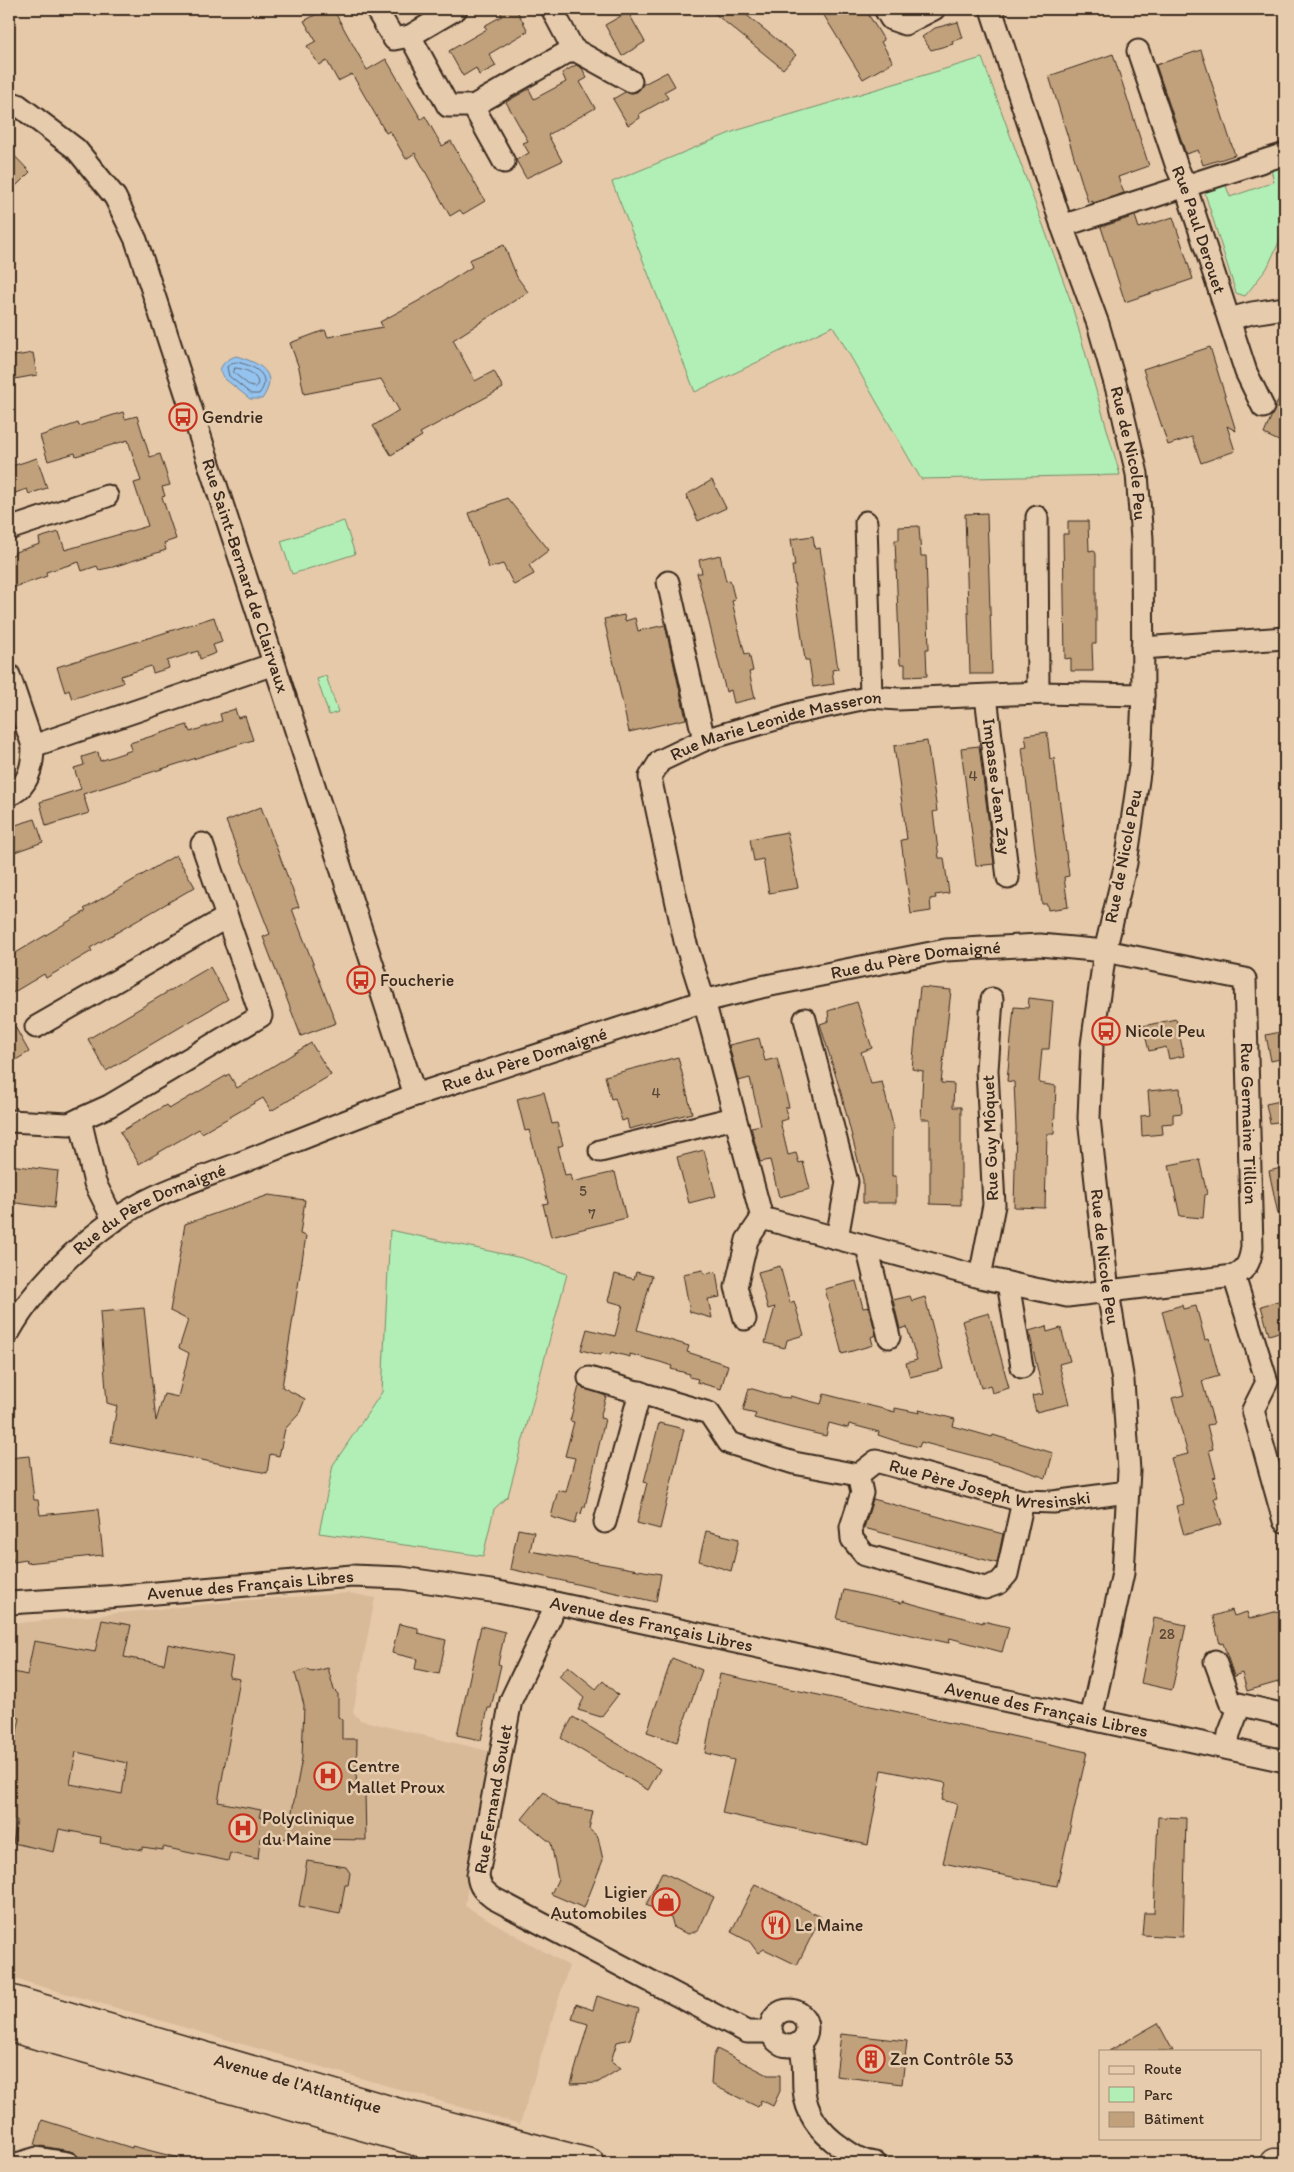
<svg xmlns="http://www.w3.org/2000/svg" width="1294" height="2172" font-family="Itim,sans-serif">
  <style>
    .built { fill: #d8ba99 }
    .green { fill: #b2efb6; stroke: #768c6a }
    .water { fill: #94c3ef; stroke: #70869b }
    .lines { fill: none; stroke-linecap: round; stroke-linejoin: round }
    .shore { stroke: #5f6772; stroke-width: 1 }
    .building { fill: #c0a17c; stroke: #3b2a1e; fill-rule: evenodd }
    .minor-casing { stroke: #3b2a1e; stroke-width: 25 }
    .major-casing { stroke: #3b2a1e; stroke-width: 31 }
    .minor { stroke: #e6cbad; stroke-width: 21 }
    .major { stroke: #e6cbad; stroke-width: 28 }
    .labels { text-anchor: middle; stroke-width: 5; stroke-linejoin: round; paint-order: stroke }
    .number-label { font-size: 15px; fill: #5c4836 }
    .street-label { font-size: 18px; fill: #3b2a1e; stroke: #e6cbad }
    .poi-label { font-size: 18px; fill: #3b2a1e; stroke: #e6cbad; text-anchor: start }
  </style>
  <rect width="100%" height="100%" fill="#e6c9a9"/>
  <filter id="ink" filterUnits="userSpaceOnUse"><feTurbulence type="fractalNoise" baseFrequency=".02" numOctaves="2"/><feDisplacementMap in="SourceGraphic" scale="10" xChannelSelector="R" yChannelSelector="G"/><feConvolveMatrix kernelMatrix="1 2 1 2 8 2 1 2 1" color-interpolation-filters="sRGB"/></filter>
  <g filter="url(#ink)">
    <!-- built -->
    <path class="built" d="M349 1593 375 1598 353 1712 360 1720 488 1751 465 1906 569 1966 520 2124 9 1977V1624L249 1600Z"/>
    <!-- green -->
    <path class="green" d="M982 58 1070 299 1120 475 921 479 833 326 695 392 612 182 735 131Z
      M1285 165V229L1267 268 1245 296 1236 293 1204 190 1225 183 1230 197 1274 182 1271 169Z
      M344 521 355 554 292 574 281 541Z
      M326 676 338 712 329 715 317 679Z
      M390 1230 522 1258 567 1274 508 1496 494 1509 483 1556 319 1533 333 1465 382 1392Z"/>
    <!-- water -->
    <path class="water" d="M236 356C260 363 280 373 262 399H250L225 379 220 370C223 362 228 359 236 356Z"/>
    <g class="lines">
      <!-- shore -->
      <path class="shore" d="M236 362C253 365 274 375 259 394H251L229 376 227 367Z
        M235 368C245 369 254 372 258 382L256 388 250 386 234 373Z"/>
    </g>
    <!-- building -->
    <path class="building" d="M326 9H333L367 70 386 59 421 119 425 116 442 146 451 141 485 201 463 214 460 210 450 216 415 153 406 159 390 131 386 133 352 74 338 81 327 61 319 65 307 46 316 41 304 21Z
      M499 9H516L528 31 489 54 496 66 479 75 476 68 463 76 449 51 487 29 484 26 502 16Z
      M709 9H718L735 13 739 9 796 55 783 69Z
      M820 9H865L884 40 881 42 893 62 863 79Z
      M628 12 645 42 622 56 605 25Z
      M958 22 963 38 952 41 953 44 931 50 922 37 935 28Z
      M1201 50 1235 155 1203 165 1198 150 1186 154 1156 65Z
      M1113 54 1149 166 1118 177 1124 193 1093 203V201L1088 202 1049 76Z
      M576 65 582 68 587 78 580 82 595 108 548 135 562 161 526 178 516 160 529 153 523 143 528 141 506 102 529 89 534 99 566 82 562 73Z
      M667 72 675 86 664 92 668 98 639 114 640 118 628 125 613 99 625 92H637L642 85Z
      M9 150 30 172 9 193Z
      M1135 216 1139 228 1173 217 1193 279 1125 302 1101 227Z
      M504 245 517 277 528 292 453 340 475 381 494 371 503 388 420 433 422 436 391 455 373 426 399 410 381 379 304 394 299 368 290 343 325 330 328 337 383 327 380 322 422 299 472 267 469 260Z
      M1210 347 1236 431 1227 426 1235 451 1201 463 1192 437 1168 445 1143 369Z
      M33 353 37 375 9 380V357Z
      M1285 384V444L1264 434Z
      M123 412 125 419 137 416 150 457 160 454 170 485 162 487 165 496 162 497 176 539 164 543 166 550 113 567 99 570 97 566 82 571 79 562 46 572 47 576 9 589V556L15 554V552L40 544 39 538 59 532 65 550 148 526 134 483 141 481 128 440 76 456 75 453 48 461 40 436 78 423 79 426Z
      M37 458 47 488 29 494 27 489 9 495V467Z
      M712 480 726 508 698 521 686 495Z
      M507 498 549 550 529 565 534 574 514 585 503 564 489 568 469 513Z
      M987 513 992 674H970L965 514Z
      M1068 521H1088L1089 551 1094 550 1096 554V644H1092L1093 671H1071V658L1065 659 1063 534H1068Z
      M919 526 921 556H926L929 649H926L927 676 905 677V664H900L895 540H899V527Z
      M813 536 815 549 820 548 838 669 832 670 834 684 813 687 809 660H805L792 566H795L791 539Z
      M720 555 726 581 730 580 735 600 732 601 738 627 745 654 749 653 753 671 749 672 755 698 734 703 731 690 726 692 697 573H702L699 560Z
      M624 615 625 621 635 618 638 631 665 625 686 719 629 732 604 619Z
      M214 617 222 642 213 645 216 653 200 659 198 651 167 661 169 668 153 673 151 666 121 676 123 683 72 699 69 690 65 692 57 667Z
      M235 709 238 718 245 716 253 740 83 794 89 813 46 826 40 802 81 789 74 768 84 765 82 757 98 752 100 761 132 750 130 743 187 725 190 732 222 721 220 714Z
      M1047 732 1050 759 1054 758 1069 876 1064 877 1068 907 1048 910 1047 904H1042L1022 748 1027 747 1025 735Z
      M927 741 937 811 933 812 939 858H944L949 893 935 895 936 898 930 899 931 911 911 914 901 840 907 839 894 746Z
      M979 746 994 864 976 866 961 748Z
      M261 807 299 907 292 909 336 1023 301 1036 263 937 270 934 226 821Z
      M35 819 43 842 9 854V827Z
      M787 832 798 888 769 893 763 859 754 861 750 839Z
      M176 855 195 887 90 948 92 951 46 978 44 974 9 995V957L86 911 84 909Z
      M210 967 228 999 106 1071 88 1039Z
      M920 987 951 990 941 1083 954 1084 953 1107H961V1205L930 1204V1119H921L923 1071 912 1069Z
      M1029 998 1053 1001 1049 1049H1042L1039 1083 1056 1086 1054 1134H1047L1045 1208 1014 1207 1016 1128 1014 1082 1007 1081 1014 1007 1028 1008Z
      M857 1002 872 1048 861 1052 871 1084 882 1082 894 1129 892 1130V1176H896V1203H863V1180L841 1093 820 1024 829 1021 828 1011Z
      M9 1016 29 1052 9 1064Z
      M1176 1019 1184 1056 1169 1059 1166 1047 1149 1051 1143 1026Z
      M1285 1031V1058L1271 1061 1266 1035Z
      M759 1038 765 1061 777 1058 789 1107 785 1108 788 1119 780 1121 788 1155 796 1153 799 1163 803 1162 810 1189 779 1197 770 1160 760 1162 751 1127 761 1125 750 1078 738 1081 729 1045Z
      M311 1043 331 1075 271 1111 263 1098 202 1133 199 1129 139 1164 120 1132 166 1105 169 1109 229 1074 237 1088Z
      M678 1057 692 1113 629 1129 627 1119 622 1121 615 1098 611 1099 605 1076Z
      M1180 1088 1182 1113 1173 1114V1123L1162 1124 1163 1134 1142 1136 1141 1116 1150 1115 1148 1091Z
      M544 1092 552 1124 557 1123 563 1145 558 1147 565 1175 570 1174 572 1182 615 1172 626 1218 551 1237 543 1204 548 1203 535 1152 529 1130 525 1131 517 1099Z
      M1285 1100V1121L1270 1123 1266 1104Z
      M704 1150 716 1196 689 1203 677 1157Z
      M1199 1159 1207 1194 1205 1195 1203 1218 1180 1216 1169 1165Z
      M9 1165 58 1171 54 1208 9 1202Z
      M1285 1167V1214H1278L1269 1171Z
      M269 1195 305 1200 300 1234 306 1236 282 1387 305 1399 299 1414 285 1429 279 1456 270 1454 267 1473 111 1442 117 1406 107 1403 100 1312 144 1308 156 1421 164 1394 178 1397 189 1353 179 1348 188 1320 170 1311 185 1224Z
      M780 1266 790 1303 794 1301 804 1335 787 1340 785 1348 765 1343 775 1307 768 1309 758 1272Z
      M703 1270 704 1274 716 1272 720 1297 708 1299 712 1318 690 1312 683 1274Z
      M636 1272 652 1276 637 1330 689 1346 687 1352 728 1365 721 1389 697 1382 698 1379 689 1377 690 1374 671 1369 672 1366 660 1362 630 1354V1357L611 1352 610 1355 602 1353 601 1355 581 1350 587 1329 615 1336 623 1305 608 1301 615 1274 634 1279Z
      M856 1281 863 1308 869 1307 876 1335 871 1337 873 1345 842 1354 825 1289Z
      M910 1296 912 1301 925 1297 943 1369 910 1377 906 1363 917 1360 907 1327 900 1329 893 1300Z
      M1285 1299V1330L1269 1335 1261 1306Z
      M1182 1305 1183 1309 1196 1306 1205 1340 1209 1339 1219 1376 1202 1381 1214 1424 1207 1425 1213 1449 1209 1450 1216 1477 1213 1478 1218 1497 1214 1498 1222 1524 1184 1535 1176 1506 1184 1504 1171 1458 1188 1454 1172 1398 1184 1395 1162 1311Z
      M989 1313 1009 1388 992 1393 990 1385 981 1388 962 1321Z
      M1046 1326 1047 1332 1061 1328 1070 1361 1059 1364 1069 1404 1036 1412 1032 1396 1043 1394 1029 1331Z
      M579 1386 606 1396 600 1418 605 1419 585 1507H583L581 1514 578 1513 575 1524 551 1517 558 1490 566 1492 575 1458 565 1456 574 1422 570 1421Z
      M749 1388 780 1397 790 1398V1396L821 1404 824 1394 895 1412V1408L920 1413 919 1410 955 1419 953 1426 992 1437 993 1435 1053 1453 1046 1478 1008 1465 921 1442 919 1447 896 1441 878 1435 879 1432 849 1424 848 1428 829 1423 826 1436 792 1428 754 1418 756 1414 743 1411Z
      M659 1423 684 1429 660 1529 637 1523 647 1483 644 1482Z
      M29 1456 34 1500H38L40 1515 98 1509 103 1555 27 1563 26 1560 14 1562 9 1551V1458Z
      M873 1499 1003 1534 997 1563 864 1528Z
      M518 1529 534 1532 530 1551 661 1574 656 1602 510 1569Z
      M706 1531 739 1539 731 1571 699 1561Z
      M844 1590 902 1603V1601L983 1623V1621L1009 1627 1002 1652 950 1638 949 1643 837 1619Z
      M1285 1609V1680L1247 1691 1242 1673 1234 1676 1223 1643 1220 1644 1213 1616 1232 1610 1234 1616 1247 1612 1249 1619Z
      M1154 1618 1186 1625 1172 1690 1141 1683Z
      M102 1620 131 1625 124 1657 164 1664 168 1644 233 1657 229 1677 240 1679 218 1802 261 1810 259 1817 290 1822 302 1758 304 1705 295 1673 306 1669 312 1672 328 1668 334 1690 338 1694V1717L342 1720V1739H357L356 1793H365L366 1840 260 1838 258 1859 230 1853 228 1861 163 1847V1850L142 1847V1850L100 1843 101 1837 59 1829 54 1852 13 1843 17 1820 9 1819V1770L20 1718 9 1715V1671L27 1675 34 1641 95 1652ZM76 1752 127 1763 122 1794 70 1784Z
      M399 1624 418 1628V1633L446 1640 439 1674 415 1669 417 1659 392 1653Z
      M481 1626 505 1632 498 1664 501 1665 491 1708H488L481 1740 457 1735Z
      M672 1658 702 1670 677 1742 647 1732Z
      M568 1666 596 1689 603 1681 618 1695 601 1717 578 1710 584 1698 559 1676Z
      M720 1674 1087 1752 1057 1886 943 1863 957 1804 942 1800 946 1783 882 1770 868 1845 722 1813 734 1760 705 1753Z
      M573 1717 660 1769 648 1790 561 1738Z
      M544 1792 559 1805 593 1811 589 1829 598 1837 603 1860 584 1908 551 1894 558 1879 551 1843 522 1819Z
      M1158 1817 1186 1818 1183 1937 1142 1935 1144 1913H1154Z
      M307 1861 346 1867 350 1873 348 1885H345L340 1914 299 1906Z
      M662 1872 714 1897 698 1931 688 1934 674 1928 671 1917 646 1905Z
      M755 1884 821 1917 797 1965 764 1949 758 1953 750 1942 731 1932Z
      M597 1996 639 2009 630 2039 617 2042 611 2061 621 2068 597 2083 571 2084 588 2024 572 2019 576 2004 593 2010Z
      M1158 2023 1173 2051H1109Z
      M841 2034 907 2041 902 2084 836 2076Z
      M717 2049 768 2075H780V2091L773 2106 761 2100 758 2107 711 2084 713 2057Z
      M42 2120 132 2148V2146L179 2158 178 2163H99L79 2157 70 2151 35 2145Z"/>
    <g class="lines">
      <!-- minor casing -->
      <g class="minor-casing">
        <g id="minor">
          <path d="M376 9 394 39 410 36"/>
          <path d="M456 9 410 36 448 106H473L504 162"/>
          <path d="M885 9 891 19 905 24 934 9"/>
          <path id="s1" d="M991 9 1062 226 1098 324 1119 397 1137 474 1142 539 1143 695 1140 766 1126 863 1105 951 1092 1045 1089 1118 1108 1292 1123 1381 1129 1471 1123 1573 1091 1719"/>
          <path d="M573 49 631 81"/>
          <path id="s2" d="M1138 51 1177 167 1185 185 1246 372 1263 407"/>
          <path id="s3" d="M9 102 18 105 76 149 115 197 136 240 415 1095"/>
          <path d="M473 106 573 49 552 9"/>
          <path d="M1062 226 1285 154"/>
          <path d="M1229 319 1252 313 1285 308"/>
          <path d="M1037 517 1038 693"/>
          <path d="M866 522 871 697"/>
          <path d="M9 529 107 496"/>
          <path d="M668 582 704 740"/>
          <path d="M1142 648 1285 638"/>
          <path d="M9 675 33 746"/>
          <path id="s4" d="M986 696 1008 878"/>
          <path d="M9 795C29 787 33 765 33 746L274 664"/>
          <path d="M805 1019 847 1182 837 1238"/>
          <path d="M36 1027 227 917"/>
          <path d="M80 1119 95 1183 114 1221"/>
          <path d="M9 1121 69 1124 80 1119 109 1106 261 1016 202 844"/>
          <path d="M600 1151 734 1118"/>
          <path d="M867 1247 889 1337"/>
          <path d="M1234 1276 1267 1382 1253 1410 1284 1521"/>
          <path d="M980 1277 994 1205 987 1070 992 999"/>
          <path d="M1008 1283 1022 1367"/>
          <path d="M745 1319 736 1287 747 1240 762 1218"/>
          <path id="s5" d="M9 1332C39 1279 99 1223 154 1197 189 1181 227 1169 263 1154 313 1134 364 1114 415 1095L704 1001 761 987 946 950 1040 945 1105 951 1245 979 1252 1247C1250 1262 1247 1269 1234 1276L1067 1296 980 1277 762 1218 704 1001 685 941 650 777 660 761 704 740 800 712 871 697 898 699 1038 693 1143 695"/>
          <path id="s6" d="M589 1378 709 1413 729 1443 794 1463 858 1475 876 1461 1023 1501 1053 1502 1127 1492"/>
          <path d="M858 1475 862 1493 851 1527 852 1539 865 1555 985 1588 999 1583 1007 1574 1023 1501"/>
          <path d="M605 1522 640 1392"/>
          <path id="s7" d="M9 1603 122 1596 352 1576 402 1578 498 1592 555 1603 1285 1761"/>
          <path d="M555 1603 551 1616 511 1700 478 1875C479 1887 484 1891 493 1898L747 2032H771"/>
          <path d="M1215 1661 1230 1702 1285 1715"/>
          <path d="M1227 1748 1229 1734 1240 1705"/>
          <circle cx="789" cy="2028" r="18"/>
          <path d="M799 2043C805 2061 803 2072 804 2090 806 2114 821 2133 841 2147 851 2154 862 2162 875 2163"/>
          <path d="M20 2163 37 2158 68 2163"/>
        </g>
      </g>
      <!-- major casing -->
      <g class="major-casing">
        <g id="major">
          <path id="s8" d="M9 1999 392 2111 590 2163"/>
          <path d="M9 2027 494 2163"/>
          <path d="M1274 2163H1285"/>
        </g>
      </g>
      <!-- minor -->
      <use href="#minor" class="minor"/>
      <!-- major -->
      <use href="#major" class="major"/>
    </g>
  </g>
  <!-- icons -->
  <defs>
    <g id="bus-ring" transform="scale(1.4375)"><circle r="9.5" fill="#e6cbad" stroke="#c8321e" stroke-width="1.5"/><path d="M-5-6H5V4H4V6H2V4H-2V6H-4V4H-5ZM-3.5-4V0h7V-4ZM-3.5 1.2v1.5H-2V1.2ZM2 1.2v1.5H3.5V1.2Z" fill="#c8321e"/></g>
    <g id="hospital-ring" transform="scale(1.4375)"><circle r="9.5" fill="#e6cbad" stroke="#c8321e" stroke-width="1.5"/><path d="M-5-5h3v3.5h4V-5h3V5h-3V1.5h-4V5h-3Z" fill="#c8321e"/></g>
    <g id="shop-ring" transform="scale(1.4375)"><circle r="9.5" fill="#e6cbad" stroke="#c8321e" stroke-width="1.5"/><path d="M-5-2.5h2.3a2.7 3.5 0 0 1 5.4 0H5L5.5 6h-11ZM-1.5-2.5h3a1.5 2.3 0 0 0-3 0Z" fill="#c8321e"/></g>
    <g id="restaurant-ring" transform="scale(1.4375)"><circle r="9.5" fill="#e6cbad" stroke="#c8321e" stroke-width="1.5"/><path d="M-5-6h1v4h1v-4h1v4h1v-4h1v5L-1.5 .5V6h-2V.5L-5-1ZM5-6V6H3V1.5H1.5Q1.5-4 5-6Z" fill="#c8321e"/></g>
    <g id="building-ring" transform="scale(1.4375)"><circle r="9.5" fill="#e6cbad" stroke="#c8321e" stroke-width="1.5"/><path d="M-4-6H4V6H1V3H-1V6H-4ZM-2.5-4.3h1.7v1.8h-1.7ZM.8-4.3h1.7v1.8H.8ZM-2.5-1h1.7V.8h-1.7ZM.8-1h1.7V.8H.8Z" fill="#c8321e"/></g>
  </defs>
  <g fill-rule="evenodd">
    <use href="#bus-ring" x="183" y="417"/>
    <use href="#bus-ring" x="361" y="980"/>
    <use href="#bus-ring" x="1106" y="1031"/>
    <use href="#hospital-ring" x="328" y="1776"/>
    <use href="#hospital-ring" x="243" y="1828"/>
    <use href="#shop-ring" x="666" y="1902"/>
    <use href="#restaurant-ring" x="776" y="1925"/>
    <use href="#building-ring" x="871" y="2059"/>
  </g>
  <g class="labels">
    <!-- number labels -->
    <g class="number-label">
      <text x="973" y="781">4</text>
      <text x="656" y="1098">4</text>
      <text x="583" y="1196">5</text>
      <text x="592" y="1219">7</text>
      <text x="1167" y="1639">28</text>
    </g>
    <!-- street labels -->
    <g class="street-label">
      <text dy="6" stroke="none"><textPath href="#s2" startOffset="189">Rue Paul Derouet</textPath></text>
      <text dy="6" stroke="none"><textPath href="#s1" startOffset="466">Rue de Nicole Peu</textPath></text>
      <text dy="6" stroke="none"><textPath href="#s3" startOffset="545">Rue Saint-Bernard de Clairvaux</textPath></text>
      <text dy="6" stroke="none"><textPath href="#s5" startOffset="2718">Rue Marie Leonide Masseron</textPath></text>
      <text dy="6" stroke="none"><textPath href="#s4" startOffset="91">Impasse Jean Zay</textPath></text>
      <text transform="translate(1123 856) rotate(-79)" y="6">Rue de Nicole Peu</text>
      <text dy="6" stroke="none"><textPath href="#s5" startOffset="1001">Rue du Père Domaigné</textPath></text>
      <text dy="6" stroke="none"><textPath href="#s5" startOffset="596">Rue du Père Domaigné</textPath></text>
      <text dy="6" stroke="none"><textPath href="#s5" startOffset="1479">Rue Germaine Tillion</textPath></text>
      <text transform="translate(990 1138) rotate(-92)" y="6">Rue Guy Môquet</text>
      <text dy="6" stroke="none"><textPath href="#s5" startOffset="191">Rue du Père Domaigné</textPath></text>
      <text dy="6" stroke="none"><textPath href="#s1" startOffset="1276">Rue de Nicole Peu</textPath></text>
      <text dy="6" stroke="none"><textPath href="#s6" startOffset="434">Rue Père Joseph Wresinski</textPath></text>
      <text dy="6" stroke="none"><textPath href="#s7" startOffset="242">Avenue des Français Libres</textPath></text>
      <text dy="6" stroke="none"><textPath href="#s7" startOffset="648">Avenue des Français Libres</textPath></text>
      <text dy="6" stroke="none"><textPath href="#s7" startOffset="1052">Avenue des Français Libres</textPath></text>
      <text transform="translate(493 1799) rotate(-80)" y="6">Rue Fernand Soulet</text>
      <text dy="6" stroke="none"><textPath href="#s8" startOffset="301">Avenue de l'Atlantique</textPath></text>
    </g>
    <!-- poi labels -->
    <g class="poi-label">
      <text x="202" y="423">Gendrie</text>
      <text x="380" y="986">Foucherie</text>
      <text x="1125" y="1037">Nicole Peu</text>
      <text x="347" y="1772">Centre<tspan x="347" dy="21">Mallet Proux</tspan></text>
      <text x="262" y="1824">Polyclinique<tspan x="262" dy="21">du Maine</tspan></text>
      <text x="647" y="1898" text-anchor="end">Ligier<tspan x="647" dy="21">Automobiles</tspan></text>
      <text x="795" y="1931">Le Maine</text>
      <text x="890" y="2065">Zen Contrôle 53</text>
    </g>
  </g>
  <!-- margin -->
  <rect width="1294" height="2172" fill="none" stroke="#e6cbad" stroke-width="30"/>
  <rect x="15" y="15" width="1264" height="2142" fill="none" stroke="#3b2a1e" stroke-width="2" filter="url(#ink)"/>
  <!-- legend -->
  <rect x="1099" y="2050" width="162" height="90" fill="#e6cbad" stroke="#a28b74"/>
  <rect x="1109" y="2066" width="25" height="8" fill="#e6cbad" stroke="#a28b74"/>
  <text x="1144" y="2074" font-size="15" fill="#3b2a1e">Route</text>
  <rect x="1109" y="2087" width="25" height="15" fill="#b2efb6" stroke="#a28b74"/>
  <text x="1144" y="2100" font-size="15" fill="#3b2a1e">Parc</text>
  <rect x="1109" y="2112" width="25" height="15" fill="#c0a17c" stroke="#a28b74"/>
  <text x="1144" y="2124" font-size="15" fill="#3b2a1e">Bâtiment</text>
</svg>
